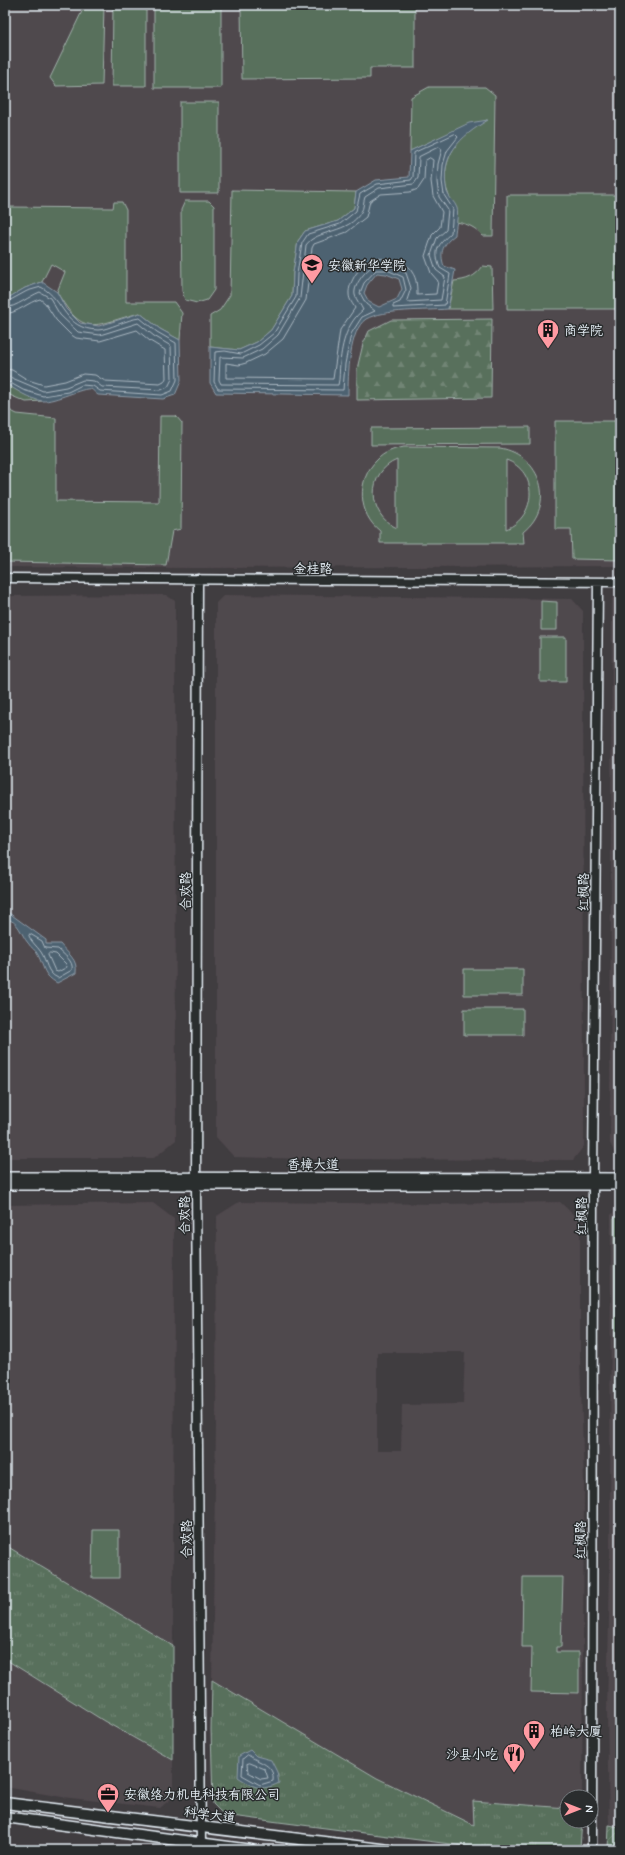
<svg xmlns="http://www.w3.org/2000/svg" width="625" height="1855" font-family="Mynerve,'LXGW WenKai TC',sans-serif">
  <style>
    .built { fill: #50484d; fill-rule: evenodd }
    .grass { fill: #59705c; stroke: #a0b0aa; fill-rule: evenodd }
    .forest { fill: url(#forest-firs); stroke: #a0b0aa }
    .park { fill: url(#park-tufts); stroke: #a0b0aa }
    .garden { fill: url(#garden-furrows); stroke: #a0b0aa }
    .water { fill: #4e6271; stroke: #8c9ba7; fill-rule: evenodd }
    .lines { fill: none; stroke-linecap: round; stroke-linejoin: round }
    .shore { stroke: #aab8c2; stroke-width: 1 }
    .tertiary-casing { stroke: #e8f1f8; stroke-width: 11 }
    .secondary-casing { stroke: #e8f1f8; stroke-width: 12 }
    .primary-casing { stroke: #e8f1f8; stroke-width: 13 }
    .tertiary { stroke: #2a2d2e; stroke-width: 8 }
    .secondary { stroke: #2a2d2e; stroke-width: 9 }
    .primary { stroke: #2a2d2e; stroke-width: 10 }
    .labels { text-anchor: middle; stroke-width: 3; stroke-linejoin: round; paint-order: stroke }
    .poi-label { font-size: 13px; fill: #e8f1f8; stroke: #2a2d2e; text-anchor: start }
    .street-label { font-size: 13px; fill: #e8f1f8; stroke: #2a2d2e }
  </style>
  <defs>
    <pattern id="forest-firs" width="22" height="20" patternUnits="userSpaceOnUse"><rect width="22" height="20" fill="#59705c"/><path d="M5 1l3.5 6h-7zM16 11l3.5 6h-7z" fill="#718574"/></pattern>
    <pattern id="park-tufts" width="24" height="20" patternUnits="userSpaceOnUse"><rect width="24" height="20" fill="#59705c"/><path d="M3 7l-1-3M5 7V3M7 7l1-3M15 17l-1-3M17 17v-4M19 17l1-3" fill="none" stroke="#718574"/></pattern>
    <pattern id="garden-furrows" width="10" height="10" patternUnits="userSpaceOnUse"><rect width="10" height="10" fill="#59705c"/><path d="M-1 1l2-2M0 10L10 0M9 11l2-2" fill="none" stroke="#718574"/></pattern>
  </defs>
  <rect width="100%" height="100%" fill="#403d40"/>
  <filter id="ink" filterUnits="userSpaceOnUse"><feTurbulence type="fractalNoise" baseFrequency=".025" numOctaves="2"/><feDisplacementMap in="SourceGraphic" scale="8" xChannelSelector="R" yChannelSelector="G"/><feConvolveMatrix kernelMatrix="1 2 1 2 8 2 1 2 1" color-interpolation-filters="sRGB"/></filter>
  <g filter="url(#ink)">
    <!-- built -->
    <path class="built" d="M5 5H620V566L197 568 5 567Z
      M166 595 175 601 176 1140 154 1158H5V919H9L22 931 27 943 38 955 44 970 49 978 57 983 74 958 60 945 46 944V940L5 910V596Z
      M224 595 572 599 583 611 584 1146 573 1160 313 1159 234 1157 216 1137V603Z
      M612 598H620V1158H617L610 1143Z
      M239 1202 442 1204 560 1202 580 1221V1356L584 1485 582 1797H567V1808L474 1801V1825L377 1778 212 1680 216 1424 217 1216ZM377 1352H465L463 1404 402 1405 401 1451H377Z
      M153 1203 174 1219 173 1646 5 1545V1205Z
      M620 1206V1827L609 1825 607 1711 610 1571 611 1215Z
      M5 1659 104 1721 173 1760V1797L160 1808 62 1797 5 1787Z
      M5 1843 60 1850H5Z"/>
    <!-- grass -->
    <path class="grass" d="M85 5H104L102 85 56 86 50 78Z
      M113 5H146V86H112Z
      M154 5H221V88H154Z
      M415 5V68H370V78L242 79 241 6Z
      M429 87H485L495 95 493 236H483C475 227 468 224 456 222 458 201 453 209 448 193 440 173 450 147 466 134 472 128 480 125 487 120L438 138 410 151 411 97Z
      M180 102H219V193H180Z
      M232 190 356 192 354 208 338 221 305 231 298 241 293 273 292 296 271 330 257 342 239 350 210 347V316L220 310 230 295Z
      M507 195H619V309H507Z
      M5 201H9V207L113 208 114 202H122L126 210V302H174L182 313 180 340 160 329 140 313C95 324 84 340 57 292L65 272 51 264 42 282 25 288 7 299 5 307Z
      M185 201H209L214 206V290L207 300 197 303 185 300 182 291 181 210Z
      M483 266 492 267 493 309H448L454 281C467 280 475 277 483 266Z
      M5 383 22 393 43 401 26 402 5 393Z
      M5 408 17 414 56 418V501L159 502 160 416H176L182 423 181 529 172 531 166 565 5 562Z
      M555 421H620V560L572 559 571 529H555Z
      M530 427V444L371 445V428Z
      M404 447 500 448C541 455 557 505 523 532L524 543H380V531C358 514 356 480 377 460 384 452 394 449 404 447ZM397 460V528C367 515 366 472 397 460ZM506 460C539 471 537 517 506 529Z
      M541 601 557 602V630H541Z
      M540 637H566V682H540Z
      M464 969H523V995H464Z
      M464 1009H523V1035H464Z
      M620 1212V1405H615L614 1218Z
      M93 1530H119V1578H92Z
      M523 1577H563L561 1647H556V1652H579V1693L531 1692 532 1647H522Z"/>
    <!-- forest -->
    <path class="forest" d="M492 319 491 398 357 400V369L363 344 369 331 391 320Z"/>
    <!-- park -->
    <path class="park" d="M5 1545 173 1646V1760L104 1721 5 1659Z
      M212 1680 377 1778 474 1825 473 1801 567 1808V1821H582L580 1848 578 1850H497L224 1815 213 1804 211 1729Z"/>
    <!-- garden -->
    <path class="garden" d="M609 1825 620 1827V1850H608Z"/>
    <!-- water -->
    <path class="water" d="M488 120C460 137 439 155 447 192 449 198 455 202 457 208 459 215 455 228 455 235 443 244 439 252 444 266L455 270 448 309C426 311 384 309 366 319 349 330 348 376 348 395L216 393 210 383V347L239 350 257 342 271 330 292 296 293 273 298 241 305 231 338 221 354 208 356 192 376 180 409 177 410 151 469 123ZM377 273 386 274 399 279 402 289 397 299 379 307 369 302 364 293 367 285Z
      M42 282 57 292 66 309 80 323 99 326 140 313 160 329 180 340 181 381 175 395 163 399 98 395C96 394 93 390 91 389 83 387 55 402 42 401 29 399 16 390 5 383L6 299 25 288Z
      M5 910 46 940V944H60C68 954 78 959 76 973L57 983C43 975 45 969 38 955 36 950 31 948 28 943 21 935 19 920 5 919Z
      M250 1750 256 1756 271 1760 277 1772 279 1783C261 1792 253 1787 238 1777L239 1756Z"/>
    <g class="lines">
      <!-- shore -->
      <path class="shore" d="M455 134 458 137 447 151 443 165 442 181 444 195 453 209 451 233C438 245 433 250 440 268L450 274 445 305 393 308V305L400 302 406 290 403 277 387 270H376L364 283 360 293 366 304 375 311 362 317 351 334 345 364 343 390 218 389 214 382 215 352 225 351 241 354 259 345 274 333 296 297 297 274 302 243 308 234 340 224 356 211 360 194 377 184 411 180 413 177 414 153Z
        M439 147 442 149 438 164 437 182 439 197 448 210 446 230 437 238 431 255 436 270 445 277 441 300 407 302V300L411 288 406 273 388 265H374C366 270 353 285 355 295 356 300 361 305 363 310 347 323 342 343 340 363 339 371 340 378 338 385L221 384 219 380 220 357 243 358 262 349 278 335 300 298 306 245C317 229 349 234 361 212 364 208 363 202 365 197L379 188 414 184 418 178 419 157Z
        M430 158 433 160 431 181 433 196 442 212 440 227 432 235 425 256 431 273 438 281 436 294 417 295C417 287 417 279 412 272 409 266 403 264 397 262 389 260 380 257 372 259 361 263 348 283 349 294 349 300 353 304 355 308L340 330 333 379 226 378V363L239 365 246 363 265 354 283 339 306 300 312 248 314 244 347 232 366 217 370 201 381 194 410 192 418 189 424 180 425 161Z
        M5 303 27 291 41 287C66 301 63 329 98 330 108 330 127 319 140 318L157 332 176 343 177 380 172 391 162 395 100 391 93 386 82 385 68 392 43 396 23 390 5 380
        M5 308C17 307 29 296 40 292L50 298 60 315 78 332 100 335 138 323 154 336 171 346 172 379 168 387 161 390 102 387 94 381 83 380 66 387 43 391 5 375
        M5 314C18 313 28 302 40 299L45 303 56 320 70 334 76 338 100 341 137 330 150 341 165 350 166 378 164 382 160 384 105 381 95 375 83 374 65 381 44 385 28 380 12 370 5 369
        M30 934 42 941 45 948 58 949C64 955 74 961 72 970L58 978C46 973 47 961 41 952 37 946 31 942 29 936Z
        M50 953 56 954 66 964 67 967 58 972 55 971 48 955Z
        M248 1755C259 1763 275 1764 273 1781L260 1785 242 1775 243 1759Z
        M250 1763 265 1769 268 1778 261 1779 248 1772 247 1764Z"/>
      <!-- tertiary casing -->
      <g class="tertiary-casing">
        <path id="tertiary" d="M5 578 620 582
          M198 579 196 1185 201 1850
          M592 1850 593 1178 598 582"/>
      </g>
      <!-- secondary casing -->
      <g class="secondary-casing">
        <path id="secondary" d="M5 1177 620 1178
          M5 1185H620"/>
      </g>
      <!-- primary casing -->
      <g class="primary-casing">
        <path id="primary" d="M5 1803 389 1850
          M5 1817 251 1850"/>
      </g>
      <!-- tertiary -->
      <use href="#tertiary" class="tertiary"/>
      <!-- secondary -->
      <use href="#secondary" class="secondary"/>
      <!-- primary -->
      <use href="#primary" class="primary"/>
    </g>
  </g>
  <!-- icons -->
  <defs>
    <g id="university-pin" transform="scale(1.15)"><path d="M0 17L-7.5 6A9.5 9.5 0 1 1 7.5 6Z" fill="#ff9aa2" stroke="#2a2d2e"/><path d="M0-5L7-2L0 1L-7-2ZM-4 1L0 2.5L4 1V4Q0 6-4 4Z" fill="#111"/></g>
    <g id="building-pin" transform="scale(1.15)"><path d="M0 17L-7.5 6A9.5 9.5 0 1 1 7.5 6Z" fill="#ff9aa2" stroke="#2a2d2e"/><path d="M-4-6H4V6H1V3H-1V6H-4ZM-2.5-4.3h1.7v1.8h-1.7ZM.8-4.3h1.7v1.8H.8ZM-2.5-1h1.7V.8h-1.7ZM.8-1h1.7V.8H.8Z" fill="#111"/></g>
    <g id="restaurant-pin" transform="scale(1.15)"><path d="M0 17L-7.5 6A9.5 9.5 0 1 1 7.5 6Z" fill="#ff9aa2" stroke="#2a2d2e"/><path d="M-5-6h1v4h1v-4h1v4h1v-4h1v5L-1.5 .5V6h-2V.5L-5-1ZM5-6V6H3V1.5H1.5Q1.5-4 5-6Z" fill="#111"/></g>
    <g id="office-pin" transform="scale(1.15)"><path d="M0 17L-7.5 6A9.5 9.5 0 1 1 7.5 6Z" fill="#ff9aa2" stroke="#2a2d2e"/><path d="M-6-3h4V-5.5h4V-3h4V5H-6ZM-1-4.5V-3h2v-1.5ZM-6 0V1H6V0Z" fill="#111"/></g>
  </defs>
  <g fill-rule="evenodd">
    <use href="#university-pin" x="312" y="265"/>
    <use href="#building-pin" x="548" y="330"/>
    <use href="#building-pin" x="534" y="1731"/>
    <use href="#restaurant-pin" x="514" y="1754"/>
    <use href="#office-pin" x="108" y="1794"/>
  </g>
  <g class="labels">
    <!-- poi labels -->
    <g class="poi-label">
      <text x="328" y="270">安徽新华学院</text>
      <text x="564" y="335">商学院</text>
      <text x="550" y="1736">柏岭大厦</text>
      <text x="498" y="1759" text-anchor="end">沙县小吃</text>
      <text x="124" y="1799">安徽络力机电科技有限公司</text>
    </g>
    <!-- street labels -->
    <g class="street-label">
      <text x="313" y="573">金桂路</text>
      <text transform="translate(185 891) rotate(-90)" y="5">合欢路</text>
      <text transform="translate(583 892) rotate(-90)" y="5">红枫路</text>
      <text x="313" y="1169">香樟大道</text>
      <text transform="translate(184 1215) rotate(-90)" y="5">合欢路</text>
      <text transform="translate(581 1216) rotate(-90)" y="5">红枫路</text>
      <text transform="translate(186 1539) rotate(-90)" y="5">合欢路</text>
      <text transform="translate(580 1540) rotate(-90)" y="5">红枫路</text>
      <text transform="translate(210 1814) rotate(7)" y="5">科学大道</text>
    </g>
  </g>
  <!-- margin -->
  <rect width="625" height="1855" fill="none" stroke="#2a2d2e" stroke-width="20"/>
  <rect x="10" y="10" width="605" height="1835" fill="none" stroke="#e8f1f8" stroke-width="1.5" filter="url(#ink)"/>
  <!-- north arrow -->
  <g transform="translate(579 1809) rotate(90)"><circle r="19" fill="#2a2d2e" stroke="#767b7f"/>
  <path d="M0-3L7 15L0 10L-7 15Z" fill="#ff9aa2"/>
  <text y="-6" font-size="11" font-weight="bold" text-anchor="middle" fill="#e8f1f8">N</text>
  </g>
</svg>
